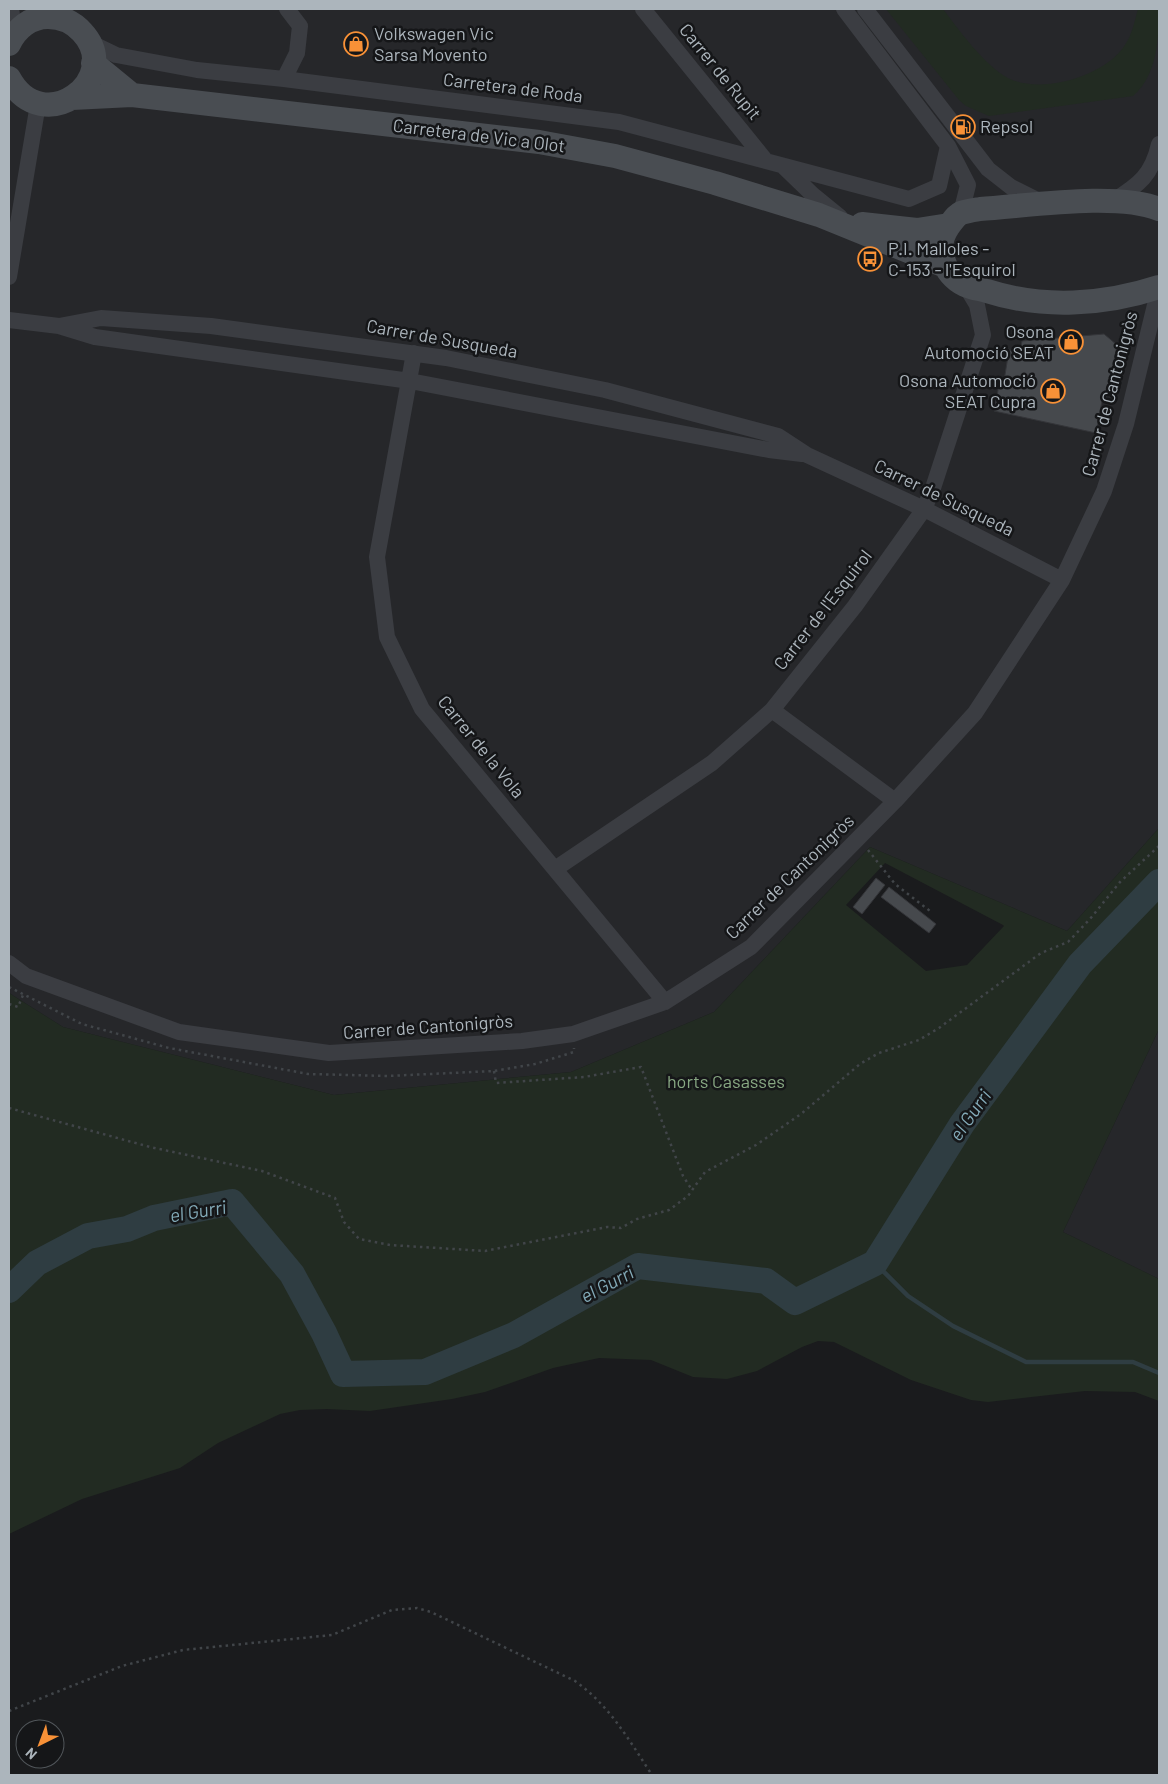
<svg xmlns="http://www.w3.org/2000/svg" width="1168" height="1784" font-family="Barlow,sans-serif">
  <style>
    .built { fill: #26272a }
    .green { fill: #222b22; fill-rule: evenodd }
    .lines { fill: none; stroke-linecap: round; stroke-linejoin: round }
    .stream { stroke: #2f3d42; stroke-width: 4.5 }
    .river { stroke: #2f3d42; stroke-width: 26 }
    .building { fill: #46494d; stroke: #343539 }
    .path { stroke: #414549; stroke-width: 2.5; stroke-dasharray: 2.5 4; stroke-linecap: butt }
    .street { stroke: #3b3d42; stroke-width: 16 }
    .secondary { stroke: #494d52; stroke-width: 24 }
    .labels { text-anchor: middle; stroke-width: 5; stroke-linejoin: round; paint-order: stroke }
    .poi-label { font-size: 18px; fill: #acb5bc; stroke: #151618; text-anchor: start }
    .street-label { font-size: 18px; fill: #acb5bc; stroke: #151618 }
    .park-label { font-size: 18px; fill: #88a883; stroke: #151618 }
    .water-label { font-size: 19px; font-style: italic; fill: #83aab8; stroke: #151618 }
  </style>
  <rect width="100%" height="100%" fill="#1a1b1d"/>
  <!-- built -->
  <path class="built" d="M9 9H1159V828L1067 931 870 847 714 1012 571 1072 334 1095 63 1027 9 993Z
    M1159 1029V1279L1063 1232Z"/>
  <!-- green -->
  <path class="green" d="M886 9H943C959 30 985 66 1008 78 1041 95 1106 76 1125 45 1132 35 1135 20 1138 9H1159C1159 38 1157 76 1133 96L989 116 966 106 959 100Z
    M1159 828V1029L1063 1232 1159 1279V1401L1135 1392 1085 1391 988 1402 971 1400 911 1380 834 1342 818 1341 802 1347 757 1371 727 1379 693 1377 651 1360 599 1358 553 1368 485 1392 452 1399 370 1411 327 1409 300 1410 280 1414 218 1443 180 1468 82 1499 9 1534V993L63 1027 334 1095 571 1072 714 1012 870 847 1067 931ZM885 863 1003 925 1004 926 967 965 926 971 846 905Z"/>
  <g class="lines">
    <!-- stream -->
    <path class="stream" d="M875 1263 908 1296 953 1326 1026 1362H1133L1159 1373"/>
    <!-- river -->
    <path class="river" d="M9 1290 37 1263 88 1236 127 1229 154 1218 232 1202 292 1274 324 1333 343 1374 425 1372 514 1335 638 1266 766 1281 795 1302 875 1263 962 1124 1080 964 1159 882"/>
  </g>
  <!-- building -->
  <path class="building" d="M1104 334 1117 345 1106 402 1102 401 1096 433 994 411 1000 380 1004 381 1009 350 1020 352 1022 341Z
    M876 878 885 885 862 914 853 907Z
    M889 887 936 924 929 933 881 897Z"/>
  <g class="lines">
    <!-- path -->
    <path class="path" d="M868 850 895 884 930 911
      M9 987 82 1024 169 1048 308 1074 387 1076 494 1071 535 1064 574 1052V1048
      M9 1004 18 1007 23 995
      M494 1071 496 1083 584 1077 641 1067 683 1176 692 1190
      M9 1108 150 1147 262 1171 335 1198 344 1222 359 1239 390 1245 485 1251 607 1227 621 1228 637 1219 669 1210 688 1196 705 1172 756 1145 801 1114 860 1064 879 1053 919 1040 939 1028 1041 953 1068 942 1090 919 1120 882 1159 846
      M9 1711 122 1666 183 1650 332 1635 392 1610 417 1608 431 1612 575 1681C610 1706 629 1740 652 1775"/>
    <!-- street -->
    <path class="street" d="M11 9 15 33
      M643 9 766 161
      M844 9 948 146 968 185 961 213
      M865 9 988 169 1011 187 1043 203
      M89 42 116 55 197 70 284 79 619 122 909 199 939 186 948 146
      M284 79 297 53 300 26 287 9
      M784 167 813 195 840 217
      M1113 201C1139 185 1152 175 1159 144
      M9 277 38 104
      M9 320 59 326 95 337 410 381 769 450 802 454
      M59 326 101 318 211 326 446 358 605 390 778 436 807 455 924 509 1062 580
      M414 353 377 557 387 637 422 709 665 1002
      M772 710 895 801
      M555 869 712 763 772 710 855 606 924 509 933 488 983 335 977 305 965 285
      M9 963 26 976 179 1032 329 1053 522 1041 573 1034 665 1002 751 947 895 801 975 713 1062 580 1104 491 1126 424 1155 305 1159 298"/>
    <!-- secondary -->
    <path class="secondary" d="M9 44C16 29 30 17 48 17 61 17 73 22 82 32 125 78 43 141 9 78
      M93 63 132 95
      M72 98 132 95 539 142 615 156 715 183 819 215 945 266
      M1159 209C1116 192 1028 206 980 209 974 210 967 211 961 213 955 216 952 222 948 227 934 247 943 274 965 285 971 288 980 289 987 291 1043 309 1104 305 1159 287
      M862 224 917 230 949 225"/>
  </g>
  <!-- icons -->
  <defs>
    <g id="shop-ring" transform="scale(1.25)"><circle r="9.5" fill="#151618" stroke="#f89137" stroke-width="1.5"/><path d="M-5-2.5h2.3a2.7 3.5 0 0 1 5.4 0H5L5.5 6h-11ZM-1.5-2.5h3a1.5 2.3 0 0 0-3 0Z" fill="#f89137"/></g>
    <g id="fuel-ring" transform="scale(1.25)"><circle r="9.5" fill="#151618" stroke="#f89137" stroke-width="1.5"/><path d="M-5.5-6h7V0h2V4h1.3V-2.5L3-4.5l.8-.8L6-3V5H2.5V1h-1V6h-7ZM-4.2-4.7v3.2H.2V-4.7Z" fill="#f89137"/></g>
    <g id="bus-ring" transform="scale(1.25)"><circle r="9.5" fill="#151618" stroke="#f89137" stroke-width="1.5"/><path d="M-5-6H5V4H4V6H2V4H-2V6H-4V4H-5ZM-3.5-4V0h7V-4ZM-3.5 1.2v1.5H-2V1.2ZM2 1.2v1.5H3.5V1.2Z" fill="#f89137"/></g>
  </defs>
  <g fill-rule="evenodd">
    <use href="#shop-ring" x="356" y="44"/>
    <use href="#fuel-ring" x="963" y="127"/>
    <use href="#bus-ring" x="870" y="259"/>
    <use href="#shop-ring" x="1071" y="342"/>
    <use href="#shop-ring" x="1053" y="391"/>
  </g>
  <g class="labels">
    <!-- poi labels -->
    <g class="poi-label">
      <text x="374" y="40">Volkswagen Vic<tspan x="374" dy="21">Sarsa Movento</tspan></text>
      <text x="980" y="133">Repsol</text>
      <text x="888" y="255">P.I. Malloles -<tspan x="888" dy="21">C-153 - l'Esquirol</tspan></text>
      <text x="1054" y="338" text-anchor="end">Osona<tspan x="1054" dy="21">Automoció SEAT</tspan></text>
      <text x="1036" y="387" text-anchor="end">Osona Automoció<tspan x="1036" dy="21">SEAT Cupra</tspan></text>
    </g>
    <!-- street labels -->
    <g class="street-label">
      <text transform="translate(720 72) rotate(51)" y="6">Carrer de Rupit</text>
      <text transform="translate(513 88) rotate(7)" y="6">Carretera de Roda</text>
      <text transform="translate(479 136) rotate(7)" y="6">Carretera de Vic a Olot</text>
      <text transform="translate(442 339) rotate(10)" y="6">Carrer de Susqueda</text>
      <text transform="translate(1110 394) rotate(-75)" y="6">Carrer de Cantonigròs</text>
      <text transform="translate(944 498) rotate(26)" y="6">Carrer de Susqueda</text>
      <text transform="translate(823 610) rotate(-52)" y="6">Carrer de l'Esquirol</text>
      <text transform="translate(481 747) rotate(51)" y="6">Carrer de la Vola</text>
      <text transform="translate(790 877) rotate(-44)" y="6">Carrer de Cantonigròs</text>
      <text transform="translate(428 1027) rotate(-4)" y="6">Carrer de Cantonigròs</text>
    </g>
    <!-- park labels -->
    <g class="park-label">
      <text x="726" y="1088">horts Casasses</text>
    </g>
    <!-- water labels -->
    <g class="water-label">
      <text transform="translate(970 1115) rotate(-55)" y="7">el Gurri</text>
      <text transform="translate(198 1211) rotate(-9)" y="7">el Gurri</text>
      <text transform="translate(607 1284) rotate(-28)" y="7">el Gurri</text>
    </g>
  </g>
  <!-- border -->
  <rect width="1168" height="1784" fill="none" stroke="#acb5bc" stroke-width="20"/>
  <!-- north arrow -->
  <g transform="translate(40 1744) rotate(222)"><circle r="24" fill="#151618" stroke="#51565a"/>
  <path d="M0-4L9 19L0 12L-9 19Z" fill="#f89137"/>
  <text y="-8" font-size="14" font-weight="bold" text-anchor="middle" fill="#acb5bc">N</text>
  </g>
</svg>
